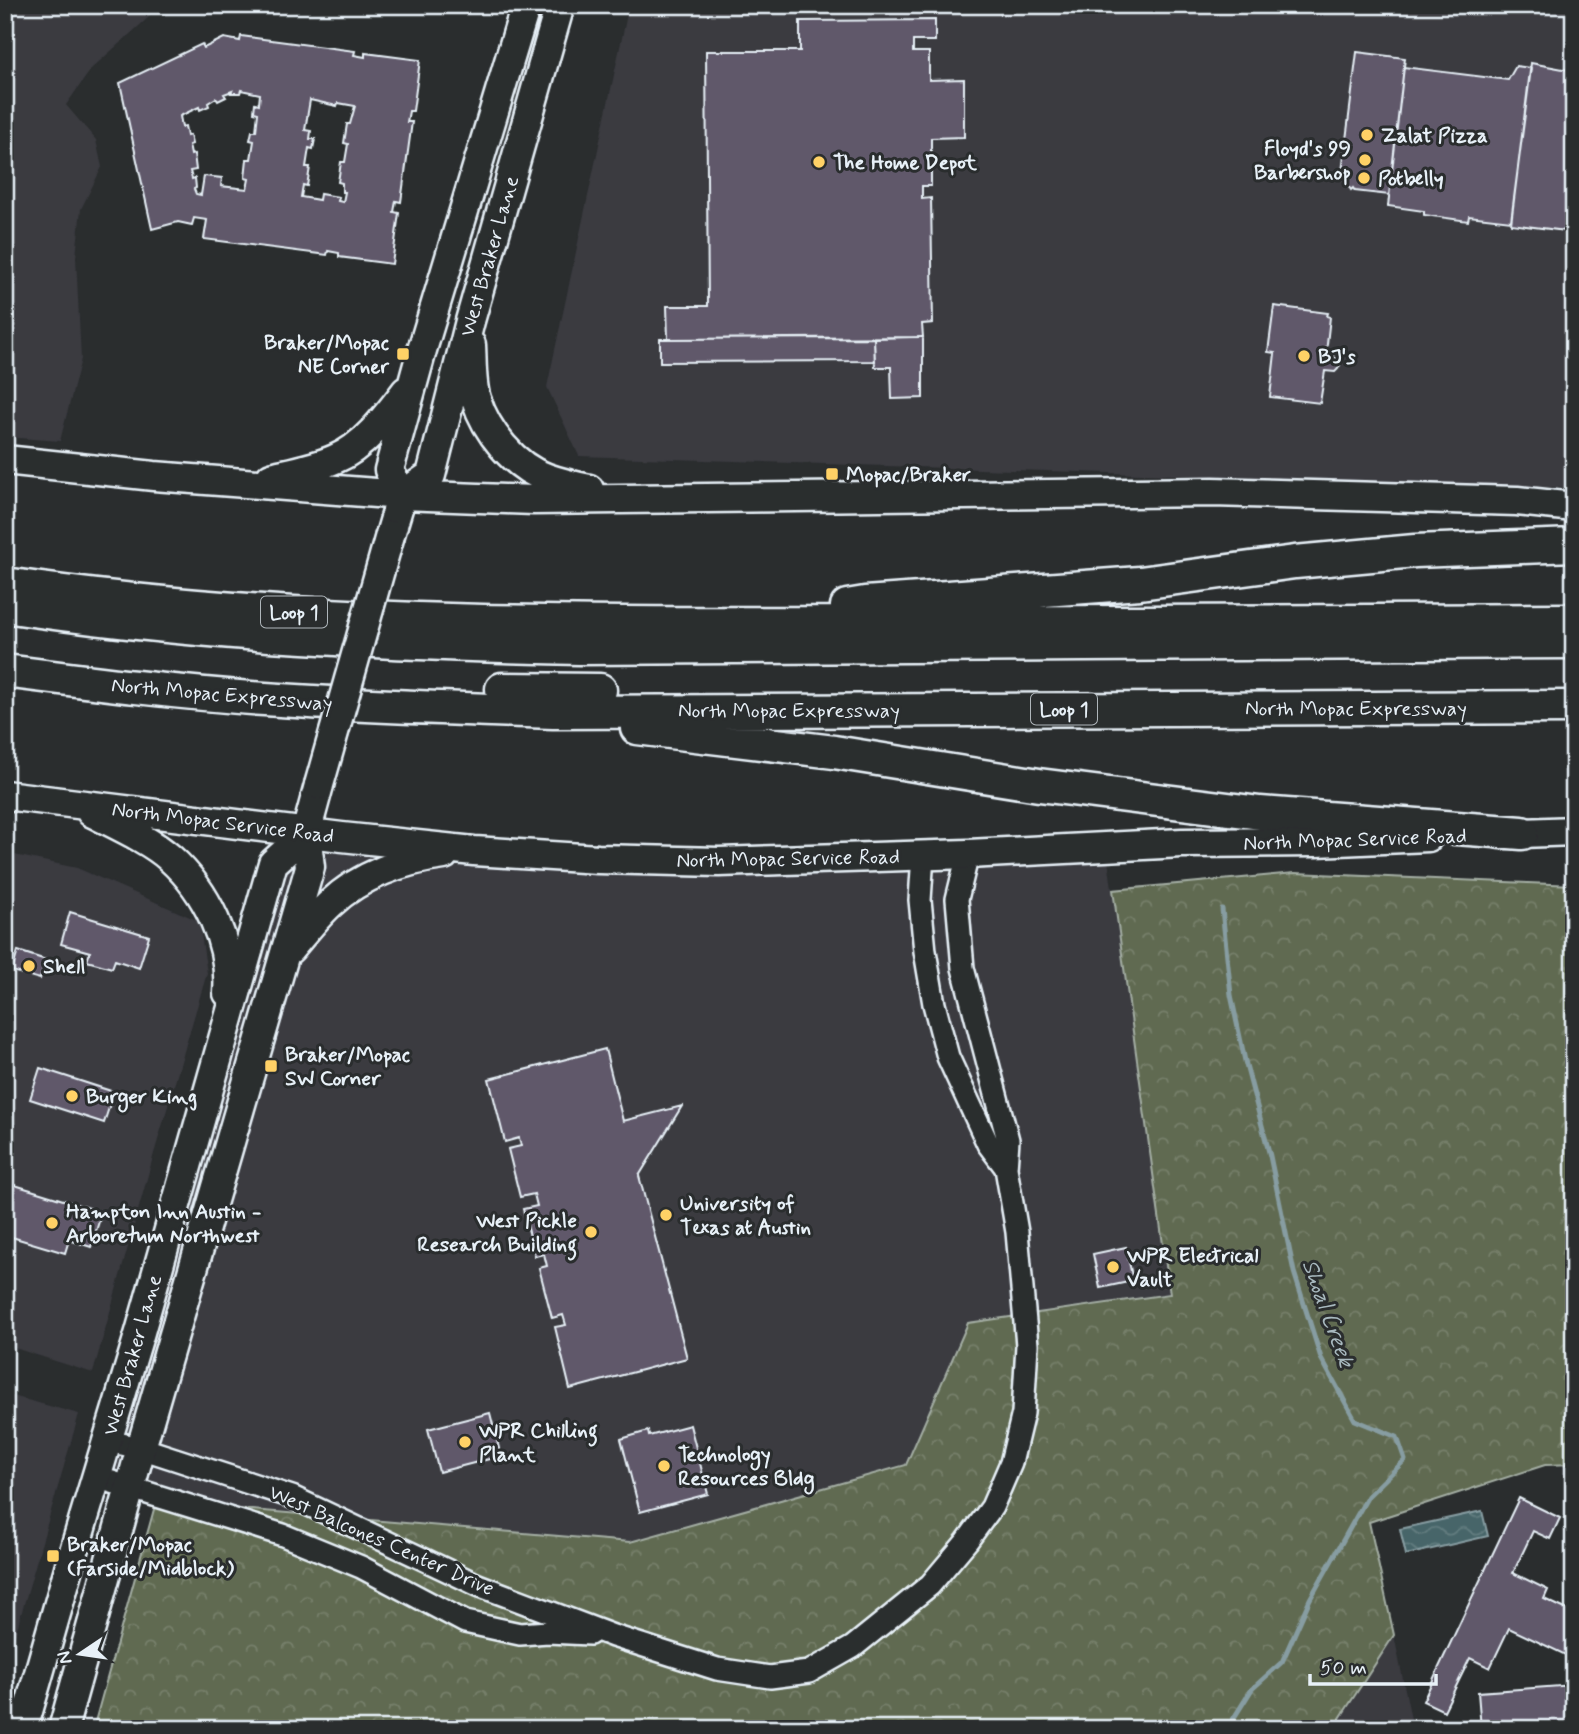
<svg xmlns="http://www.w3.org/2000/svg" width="1579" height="1734" font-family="Mynerve,sans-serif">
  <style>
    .built { fill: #3a3a40 }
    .forest { fill: url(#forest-crowns); stroke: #a4aea4; stroke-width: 2 }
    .water { fill: url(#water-waves); stroke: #879da2; stroke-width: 2 }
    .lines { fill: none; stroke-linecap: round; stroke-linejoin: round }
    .stream { stroke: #879da2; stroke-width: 5 }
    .building { fill: #61596a; stroke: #e8f1f8; stroke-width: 2; fill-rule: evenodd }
    .minor-casing { stroke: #e8f1f8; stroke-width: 26 }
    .major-casing { stroke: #e8f1f8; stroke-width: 33 }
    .highway-casing { stroke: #e8f1f8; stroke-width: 37 }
    .minor { stroke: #2a2d2e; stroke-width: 21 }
    .major { stroke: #2a2d2e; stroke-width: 28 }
    .highway { stroke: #2a2d2e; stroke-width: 32 }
    .major-bridge-casing { stroke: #e8f1f8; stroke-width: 33; stroke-linecap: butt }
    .major-bridge { stroke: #2a2d2e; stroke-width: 28 }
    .poi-dot { fill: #ffd166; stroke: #2a2d2e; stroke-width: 2.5 }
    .labels { text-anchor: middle; stroke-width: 6; stroke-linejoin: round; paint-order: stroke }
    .shield { fill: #2a2d2e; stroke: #afb6bb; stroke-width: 2 }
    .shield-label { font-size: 19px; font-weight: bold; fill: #e8f1f8 }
    .poi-label { font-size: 21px; font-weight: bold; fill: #e8f1f8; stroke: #2a2d2e; text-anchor: start }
    .street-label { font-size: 21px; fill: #e8f1f8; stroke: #2a2d2e }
    .water-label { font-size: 23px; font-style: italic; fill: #a8b9bf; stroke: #2a2d2e }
  </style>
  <defs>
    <pattern id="forest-crowns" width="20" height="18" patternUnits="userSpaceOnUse" patternTransform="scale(1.75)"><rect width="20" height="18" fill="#606a51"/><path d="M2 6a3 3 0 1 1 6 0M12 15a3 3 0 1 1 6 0" fill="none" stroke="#77806b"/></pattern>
    <pattern id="water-waves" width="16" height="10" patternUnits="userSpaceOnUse" patternTransform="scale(1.75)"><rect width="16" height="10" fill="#476569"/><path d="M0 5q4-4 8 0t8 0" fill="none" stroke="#627c7f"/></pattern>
  </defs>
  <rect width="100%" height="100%" fill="#2a2d2e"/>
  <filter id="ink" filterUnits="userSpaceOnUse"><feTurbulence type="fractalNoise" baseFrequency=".0143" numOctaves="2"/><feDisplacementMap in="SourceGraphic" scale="14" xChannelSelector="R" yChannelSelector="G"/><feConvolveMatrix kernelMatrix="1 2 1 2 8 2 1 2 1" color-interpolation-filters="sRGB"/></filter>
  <g filter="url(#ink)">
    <!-- built -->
    <path class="built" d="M5 5H156L148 18 92 68 66 105 96 140 102 167 81 209 76 257 81 359 60 441 5 437Z
      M629 5H1525L1574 11V488L579 456 547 387Z
      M306 833 474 851 1106 846 1170 1294 1024 1315 1011 1463 465 1621 96 1477 273 863Z
      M5 853 77 868 199 921 207 973 153 1157 93 1373 5 1345Z
      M5 1394 79 1414 5 1670Z
      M1394 1635 1413 1729H1333Z"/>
    <!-- forest -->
    <path class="forest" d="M1295 873 1574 885V1464L1545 1465 1369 1522 1394 1635 1333 1729H93L156 1502 630 1542 906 1465 968 1323 1170 1294 1113 890Z"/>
    <!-- water -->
    <path class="water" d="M1482 1511 1488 1536 1406 1555 1400 1529Z"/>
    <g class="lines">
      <!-- stream -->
      <path class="stream" d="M1222 909 1231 995 1245 1061 1270 1156 1294 1272 1321 1358 1355 1420 1397 1437 1405 1460 1368 1496 1310 1599 1282 1662 1252 1689 1227 1729"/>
    </g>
    <!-- building -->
    <path class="building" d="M935 20V41H913V52H929V80L964 79V137L931 138V186H922V199L931 198 933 323 922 324 923 337 668 339 667 306H708L706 51H800V21Z
      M241 36 355 51 354 55 365 57V53L420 60 413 111H409L407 122H412L401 202 396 201 394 212 399 213 392 264 339 257V253L328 251 327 255 204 239 207 220 194 218 192 225 178 222 152 229 120 83 202 44 204 48 224 38 240 41ZM241 90 260 94 259 104 255 103 254 112 258 113 256 131H252L250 140 254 141 251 159H247L245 178 249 179 247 189 221 186 222 178 204 176 201 195 196 194 194 189 196 188 195 178 192 179 190 171 196 170 194 154 191 155 189 145 192 144 190 135 187 136 185 126 182 127 180 116 199 107 200 110 209 106 208 103 216 98 218 101 226 97 224 94 232 91 231 93H240ZM310 100 337 106 338 103 355 106 350 124H347L344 143 348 144 345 162H341L338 182 342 183V192H345L343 202 338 201 339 197 320 194 319 200 301 197 303 185 307 186 310 167H306L309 148 313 149 315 139H310L311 131 305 130Z
      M1357 52 1405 58 1389 195 1355 191 1353 188 1351 190 1341 176 1344 174 1342 172Z
      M1531 63 1574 71V232L1511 224Z
      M1516 66 1531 68 1511 221 1469 216 1468 221 1424 215V211L1388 206 1404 67 1508 80Z
      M1274 306 1328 313 1327 316 1330 317 1326 353 1334 354V357L1338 360 1340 365 1338 369 1335 372 1325 371 1320 403 1270 397 1275 353 1268 352Z
      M923 337V398L892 399 891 367H875L874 338Z
      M874 338 875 361 660 362V339Z
      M70 912 149 936 139 968 115 960 112 968 87 961 90 952 61 944Z
      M18 951 46 960 40 979 12 971Z
      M605 1049 623 1121 682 1106 639 1176 687 1358 570 1389 555 1327 566 1325 563 1315 552 1318 539 1268 547 1266 544 1254 535 1256 523 1209 537 1206 534 1194 520 1197 508 1149 521 1146 519 1138 505 1142 489 1079Z
      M40 1068 114 1092 104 1123 30 1099Z
      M5 1182 102 1212 91 1247 69 1240 65 1253 5 1235Z
      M1126 1247 1133 1281 1100 1288 1093 1254Z
      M490 1413 501 1456 439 1472 428 1429Z
      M690 1425 708 1494 640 1512 621 1439 648 1431 649 1436Z
      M1519 1498 1560 1518 1550 1539 1533 1531 1513 1573 1548 1590 1544 1599 1574 1613V1659L1509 1628 1490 1668 1470 1658 1444 1711 1423 1701Z
      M1574 1685V1729H1481L1478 1692Z"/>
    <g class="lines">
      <!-- minor casing -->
      <g class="minor-casing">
        <path id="minor" d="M923 855 920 900 925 951 934 1004 948 1057 988 1144 1006 1168
          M107 1441 141 1448 292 1497 478 1585 613 1636 717 1669 770 1677 809 1672 853 1647 930 1585 967 1541 992 1507 1011 1463 1023 1413 1027 1345 1017 1232 1006 1168 1008 1140 963 968 957 899 968 854
          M96 1477 283 1535 361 1567 465 1622 520 1634 548 1632 590 1634"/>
      </g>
      <!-- major casing -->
      <g class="major-casing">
        <path id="major" d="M471 345C472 362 471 383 476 399 486 431 514 467 547 478 561 483 575 486 589 489
          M5 460 154 476 402 495 534 500 1213 492 1517 501 1574 507
          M271 477C292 472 314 468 335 459 364 447 387 416 406 391
          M402 495 389 470 422 350 526 5
          M390 535 402 495 431 475 470 321 560 5
          M5 795 342 837 474 851 598 859 719 862 968 854 1182 843 1316 842 1428 837
          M91 812C116 825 150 840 170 858 207 891 232 944 228 993
          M1500 834 1574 831
          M290 949C303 934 315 918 330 904 360 875 404 860 444 855
          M23 1729 71 1561 140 1332 273 863 306 833
          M63 1729 141 1448 310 867 306 833 319 785"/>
      </g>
      <!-- highway casing -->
      <g class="highway-casing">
        <path id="highway" d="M5 584C279 624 556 624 832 623 1079 623 1327 621 1574 620
          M5 606C195 635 387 644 579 648L1574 642
          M847 606 865 603 1140 583 1295 562 1415 551 1574 545
          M5 671C92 682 178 693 265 699 361 706 457 709 553 712L1574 707
          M502 689 600 690
          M637 728 834 752 1039 785 1260 813 1522 833"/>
      </g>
      <!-- minor -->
      <use href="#minor" class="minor"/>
      <!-- major -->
      <use href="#major" class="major"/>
      <!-- highway -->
      <use href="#highway" class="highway"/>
      <!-- major-bridge casing -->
      <g class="major-bridge-casing">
        <path id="major-bridge" d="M319 785 390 535"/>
      </g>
      <!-- major-bridge -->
      <use href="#major-bridge" class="major-bridge"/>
    </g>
  </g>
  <!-- markers -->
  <g class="poi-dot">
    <circle cx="1367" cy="135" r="7"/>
    <circle cx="1365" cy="160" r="7"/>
    <circle cx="819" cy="162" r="7"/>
    <circle cx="1364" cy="178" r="7"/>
    <rect x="396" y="347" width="14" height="14" rx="3.5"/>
    <circle cx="1304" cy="356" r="7"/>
    <rect x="825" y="467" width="14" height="14" rx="3.5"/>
    <circle cx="29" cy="966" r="7"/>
    <rect x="264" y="1059" width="14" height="14" rx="3.5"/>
    <circle cx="72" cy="1096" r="7"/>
    <circle cx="666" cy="1215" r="7"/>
    <circle cx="52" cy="1223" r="7"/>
    <circle cx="591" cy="1232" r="7"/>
    <circle cx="1113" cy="1267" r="7"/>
    <circle cx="465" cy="1442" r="7"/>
    <circle cx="664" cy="1466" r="7"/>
    <rect x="46" y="1549" width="14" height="14" rx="3.5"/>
  </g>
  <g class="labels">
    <!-- shield labels -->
    <g class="shield">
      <rect x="261" y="596.5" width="66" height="31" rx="5"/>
      <rect x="1031" y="693.5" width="66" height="31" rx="5"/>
    </g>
    <g class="shield-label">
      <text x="294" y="619">Loop 1</text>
      <text x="1064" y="716">Loop 1</text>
    </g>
    <!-- poi labels -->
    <g class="poi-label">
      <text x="1381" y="142">Zalat Pizza</text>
      <text x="1351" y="155" text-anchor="end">Floyd's 99<tspan x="1351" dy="24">Barbershop</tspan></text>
      <text x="833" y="169">The Home Depot</text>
      <text x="1378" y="185">Potbelly</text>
      <text x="389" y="349" text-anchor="end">Braker/Mopac<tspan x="389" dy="24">NE Corner</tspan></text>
      <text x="1318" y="363">BJ's</text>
      <text x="846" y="481">Mopac/Braker</text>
      <text x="43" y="973">Shell</text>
      <text x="285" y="1061">Braker/Mopac<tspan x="285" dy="24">SW Corner</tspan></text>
      <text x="86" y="1103">Burger King</text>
      <text x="680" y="1210">University of<tspan x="680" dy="24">Texas at Austin</tspan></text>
      <text x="66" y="1218">Hampton Inn Austin -<tspan x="66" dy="24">Arboretum Northwest</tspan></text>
      <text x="577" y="1227" text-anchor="end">West Pickle<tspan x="577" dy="24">Research Building</tspan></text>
      <text x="1127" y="1262">WPR Electrical<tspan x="1127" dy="24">Vault</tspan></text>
      <text x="479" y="1437">WPR Chilling<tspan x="479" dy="24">Plant</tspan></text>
      <text x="678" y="1461">Technology<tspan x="678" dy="24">Resources Bldg</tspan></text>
      <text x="67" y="1551">Braker/Mopac<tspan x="67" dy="24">(Farside/Midblock)</tspan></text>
    </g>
    <!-- street labels -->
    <g class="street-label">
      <text transform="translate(489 256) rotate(-74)" y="7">West Braker Lane</text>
      <text transform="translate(222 694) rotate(5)" y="7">North Mopac Expressway</text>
      <text x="1356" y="715">North Mopac Expressway</text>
      <text x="789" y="717">North Mopac Expressway</text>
      <text transform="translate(223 822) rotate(7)" y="7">North Mopac Service Road</text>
      <text transform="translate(1355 839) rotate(-2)" y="7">North Mopac Service Road</text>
      <text transform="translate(788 858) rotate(-1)" y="7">North Mopac Service Road</text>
      <text transform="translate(132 1355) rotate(-74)" y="7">West Braker Lane</text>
      <text transform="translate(382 1540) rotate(24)" y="7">West Balcones Center Drive</text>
    </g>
    <!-- water labels -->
    <g class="water-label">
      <text transform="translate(1329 1313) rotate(70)" y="8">Shoal Creek</text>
    </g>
  </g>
  <!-- margin -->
  <rect width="1579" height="1734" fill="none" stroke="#2a2d2e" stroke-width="28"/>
  <rect x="14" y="14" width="1551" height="1706" fill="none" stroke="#e8f1f8" stroke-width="2.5" filter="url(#ink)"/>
  <!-- north arrow -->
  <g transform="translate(80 1654) rotate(257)" stroke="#2a2d2e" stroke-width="5" paint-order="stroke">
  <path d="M0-5L12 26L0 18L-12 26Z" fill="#e8f1f8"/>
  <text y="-10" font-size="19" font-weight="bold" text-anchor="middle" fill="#e8f1f8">N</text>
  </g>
  <!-- scale -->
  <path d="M1310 1674v10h126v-10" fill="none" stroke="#e8f1f8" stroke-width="3.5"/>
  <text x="1320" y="1674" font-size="21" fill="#e8f1f8" stroke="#2a2d2e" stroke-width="5" paint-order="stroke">50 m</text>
</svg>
